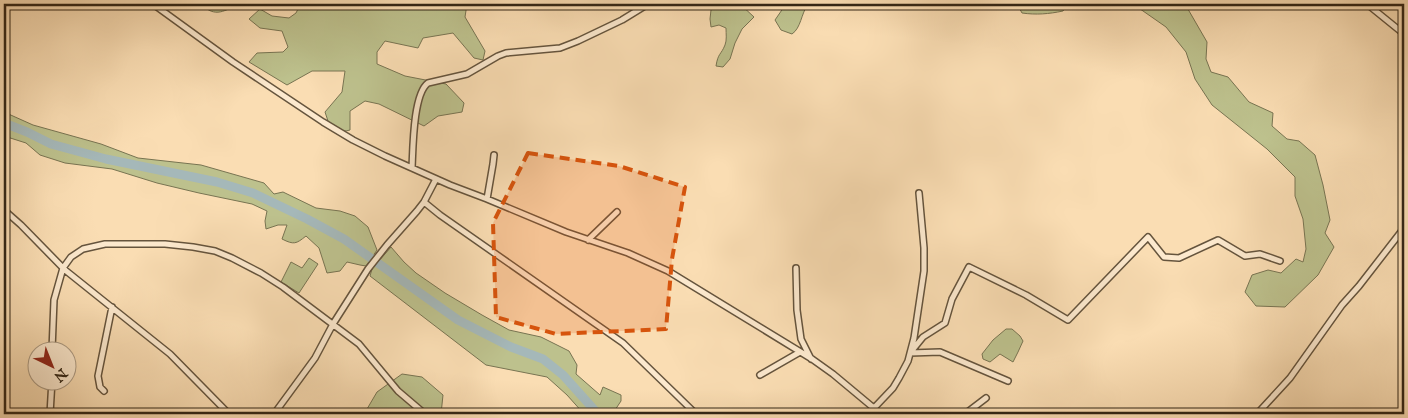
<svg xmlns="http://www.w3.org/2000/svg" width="1408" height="418" font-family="'IM FELL English',serif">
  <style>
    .green { fill: #bdc18d; stroke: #787452 }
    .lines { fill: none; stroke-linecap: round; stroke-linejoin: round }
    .river { stroke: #a5b8b9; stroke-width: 9 }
    .street-casing { stroke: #65543d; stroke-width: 8 }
    .street { stroke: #fce9ce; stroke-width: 5 }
    .marked { fill: #d6540d; fill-opacity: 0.2; stroke: #d6540d; stroke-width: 4; stroke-dasharray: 10 6; stroke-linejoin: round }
  </style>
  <rect width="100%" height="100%" fill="#faddb3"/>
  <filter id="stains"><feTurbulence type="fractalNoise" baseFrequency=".004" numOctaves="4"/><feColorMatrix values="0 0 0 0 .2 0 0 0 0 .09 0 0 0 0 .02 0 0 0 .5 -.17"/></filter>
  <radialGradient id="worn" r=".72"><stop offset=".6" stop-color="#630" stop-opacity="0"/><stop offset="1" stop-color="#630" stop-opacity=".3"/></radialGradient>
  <!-- green -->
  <path class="green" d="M201 4H241C224 10 216 19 201 4Z
    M294 4H467L465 17 485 51 483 60 474 58 453 33 423 38 418 48 385 41 377 52V64L405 76 446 84 464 103 462 112 438 116 424 126 379 104 365 101 350 111V130C341 133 336 128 329 124L325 112 342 92 345 71H312L287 85 249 62 257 53 283 52 288 47 282 31 260 28 249 19 260 9 272 16 289 18 296 13 298 9Z
    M720 4H740L754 17 742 29 735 43 730 59 723 67 716 66C718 53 721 55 725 45 727 40 726 34 726 28L719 25 711 27 710 19 711 10Z
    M786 4H808C801 14 801 28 792 34L781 30 775 20Z
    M1017 4H1068L1063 11C1049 14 1036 15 1022 13Z
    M1133 4H1185L1207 42 1206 59 1211 72 1228 77 1249 102 1273 113 1272 126 1287 139 1299 141 1315 155 1323 185 1330 220 1325 233 1334 247 1318 275 1285 307 1256 306 1245 292 1252 275 1268 270 1281 273 1296 259 1303 262 1306 249 1303 219 1295 196V177L1267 149 1212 105 1195 79 1186 52 1166 27Z
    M4 112 33 125 101 144 138 158 201 165 264 183 274 194 283 192 316 208 340 211 355 216 368 227 377 250 366 266 360 265 347 262 340 271 327 273 319 248 306 236C296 244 294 245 282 239L287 225H278L266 229 265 221 267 211 252 204 199 193 157 183 112 169 65 163 40 155 26 143 4 136Z
    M391 247 404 262 416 273 445 293 482 315 509 330 541 337 569 351 577 365 576 374 600 395 603 387 621 395V401L613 413 614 414H584L567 395 547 377 486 365 370 276 372 269Z
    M309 258 318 264 299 293 281 282 291 262 302 268Z
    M1006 329H1012L1020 336 1023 341 1018 352 1013 362 1000 354 990 362 983 359 982 354 993 340Z
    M402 374 422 377 443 395 441 414H361L367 409 377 392Z"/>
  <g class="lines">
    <!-- river -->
    <path class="river" d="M4 123 27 132 51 144 106 159 217 182 253 193 307 219 344 239 458 320 511 347 543 359 563 375 598 414"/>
    <!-- street casing -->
    <g class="street-casing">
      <path id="street" d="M153 4 233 62 323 122 353 140 385 156 450 185 487 199 566 232 628 253 668 271 812 359 833 374 881 414
        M1367 4 1404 34
        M412 168C413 149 413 94 428 83L467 74 498 56 506 53 560 48 578 41 622 20 648 4
        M487 199 493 164 494 155
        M424 202 440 215 623 343 696 414
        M4 210 21 225 65 270 170 354 229 414
        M588 240 617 212
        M796 268 797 310 801 339 811 359
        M52 350 54 300 63 268 71 257 83 249 105 244H165L193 247 215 251 232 258 261 273 283 287 359 344 398 391 425 414
        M760 375 800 352
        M1008 381 940 352 910 353 923 337 945 323 952 299 969 267 1026 295 1068 320 1148 237 1164 257 1179 258 1218 240 1245 256 1260 254 1280 261
        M104 391 100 387 98 376 112 307
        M874 408 893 388 899 378 908 361 914 338 924 271V248L919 193
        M50 414 52 380
        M274 414 315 358 333 324 368 269 387 245 417 211 424 202 436 179
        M965 414 986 398
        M1257 414 1290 378 1342 305 1359 286 1404 228"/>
    </g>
    <!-- street -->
    <use href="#street" class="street"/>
  </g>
  <!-- marked area -->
  <path class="marked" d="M528 153 619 166 685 187 672 259 666 329 556 334 496 317 493 223Z"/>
  <!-- margin -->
  <rect width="1408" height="418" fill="none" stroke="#faddb3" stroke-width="20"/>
  <rect x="5" y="5" width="1398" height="408" fill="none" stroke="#332616" stroke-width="2.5"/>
  <rect x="10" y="10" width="1388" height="398" fill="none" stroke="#332616"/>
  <!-- north arrow -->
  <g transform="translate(52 366) rotate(137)"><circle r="24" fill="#fce9ce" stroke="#ac9b84"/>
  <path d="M0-4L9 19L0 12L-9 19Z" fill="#8f2418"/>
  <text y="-8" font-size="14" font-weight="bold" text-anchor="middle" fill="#332616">N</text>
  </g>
  <rect width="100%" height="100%" filter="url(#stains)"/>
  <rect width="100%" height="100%" fill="url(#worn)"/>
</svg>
